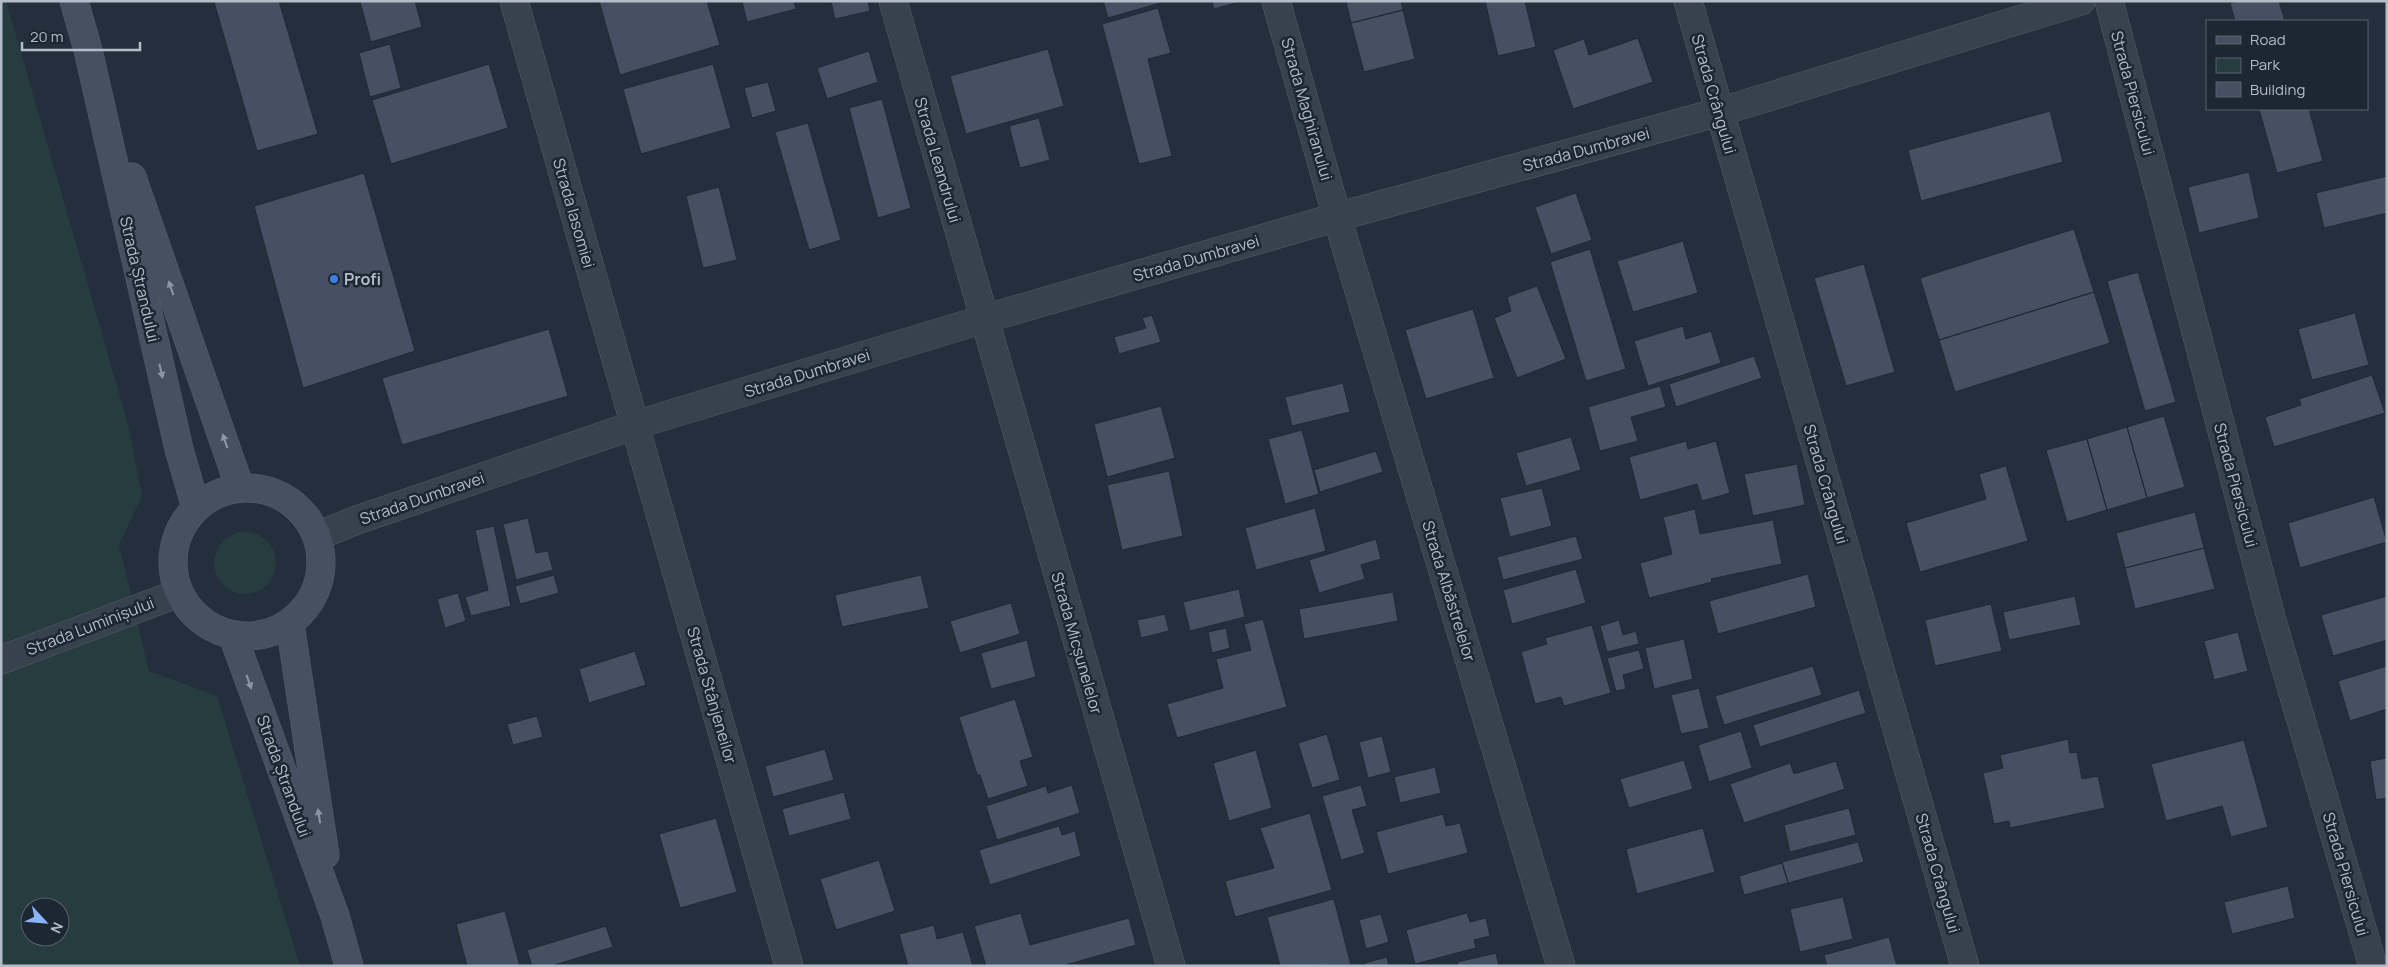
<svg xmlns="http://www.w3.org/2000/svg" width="2388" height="967" font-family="Manrope,sans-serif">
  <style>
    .green { fill: #263c3f; fill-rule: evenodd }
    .building { fill: #455162; stroke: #1f2835 }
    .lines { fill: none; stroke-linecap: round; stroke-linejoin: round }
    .minor-casing { stroke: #565f6c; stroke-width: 29 }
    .tertiary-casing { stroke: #565f6c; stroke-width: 29 }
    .secondary-casing { stroke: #565f6c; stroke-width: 29 }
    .minor { stroke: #38414e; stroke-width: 28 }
    .tertiary { stroke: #38414e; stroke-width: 28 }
    .secondary { stroke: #465061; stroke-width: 28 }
    .oneway { fill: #8e96a5 }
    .shop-dot { fill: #3f7fe0; stroke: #1d2633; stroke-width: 2 }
    .labels { text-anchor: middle; stroke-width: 5; stroke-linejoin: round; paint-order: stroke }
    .street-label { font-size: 16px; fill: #b4bcc9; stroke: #1d2633 }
    .poi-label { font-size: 16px; font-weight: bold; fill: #b4bcc9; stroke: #1d2633; text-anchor: start }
  </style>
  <rect width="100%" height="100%" fill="#242f3e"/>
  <!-- green -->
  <path class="green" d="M1 1H6L128 424 142 496 119 545 149 671 217 696 300 966H1ZM30 907H60V937H30Z
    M214 563a31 31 0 1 1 62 0a31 31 0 1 1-62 0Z"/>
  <!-- building -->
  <path class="building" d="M218 1H279L318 134 257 151 214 2Z
    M364 1H415L422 27 371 42 360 2Z
    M599 1H707L720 45 620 75Z
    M742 1H794L796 9 747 22Z
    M868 1 870 11 835 19 831 2Z
    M1103 1H1167L1108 18Z
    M1212 1H1243L1214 9Z
    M1346 1H1401L1403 10 1351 23Z
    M1485 1H1525L1536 47 1498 56Z
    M2237 1H2279L2285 21H2235L2230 3Z
    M1158 8 1171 53 1148 59 1172 156 1139 164 1102 24Z
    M1403 10 1415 59 1364 72 1351 23Z
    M1638 38 1653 82 1573 109 1553 50 1584 39 1589 55Z
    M390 44 401 88 370 97 359 53Z
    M1048 49 1064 106 966 134 950 76Z
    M869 51 878 82 827 99 817 68Z
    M489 64 508 128 391 164 372 100Z
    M713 64 731 128 641 154 623 89Z
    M768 82 776 111 752 118 744 88Z
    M882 99 911 208 878 218 849 108Z
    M2259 109H2309L2323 161 2277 173Z
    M2050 111 2063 162 1921 201 1908 150Z
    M1039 118 1050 160 1020 168 1009 126Z
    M808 123 841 240 809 250 775 132Z
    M2249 172 2259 218 2199 233 2188 187Z
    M364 173 415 351 303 388 254 206Z
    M2387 176V213L2324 228 2316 193Z
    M719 187 737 260 703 268 686 196Z
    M1576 193 1592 240 1551 254 1535 207Z
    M2074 229 2094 292 1939 340 1920 278Z
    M1683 241 1698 293 1633 312 1617 261Z
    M1590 249 1626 369 1586 381 1550 262Z
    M1864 264 1895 372 1846 386 1814 278Z
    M2138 272 2176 402 2145 411 2107 281Z
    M1537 286 1566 359 1517 378 1494 318 1511 311 1507 297Z
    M2094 292 2110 343 1955 392 1939 340Z
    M1473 309 1494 378 1426 399 1405 330Z
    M2355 313 2369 365 2312 380 2298 329Z
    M1152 315 1161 342 1119 354 1114 337 1146 328 1142 318Z
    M1683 326 1686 339 1711 331 1721 363 1648 386 1634 341Z
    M549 329 568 396 402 445 382 378Z
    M1754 356 1762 378 1676 407 1669 384Z
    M2372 375 2385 413 2274 447 2265 417 2301 405 2299 399Z
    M1343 383 1350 412 1292 426 1285 397Z
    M1660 386 1666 407 1631 417 1638 441 1600 451 1588 407Z
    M1161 406 1175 458 1107 477 1094 424Z
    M2164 416 2185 487 2147 498 2127 427Z
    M2127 427 2147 498 2107 510 2087 439Z
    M1302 430 1319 494 1285 504 1268 439Z
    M1571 437 1581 470 1526 486 1516 453Z
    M2087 439 2107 510 2067 522 2046 450Z
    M1686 441 1688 449 1716 441 1730 493 1702 501 1697 484 1640 500 1629 457Z
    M1376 451 1383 472 1320 492 1314 470Z
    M1797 464 1805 505 1753 516 1744 474Z
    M2006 466 2028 541 1920 572 1906 523 1986 499 1979 474Z
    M1169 471 1183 536 1122 550 1107 485Z
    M1542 488 1552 526 1510 537 1500 498Z
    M2374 497 2387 542 2300 568 2288 523Z
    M1315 508 1326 551 1256 570 1245 528Z
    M1695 509 1700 534 1773 520 1782 564 1711 579 1712 582 1649 598 1640 563 1672 554 1663 517Z
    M2195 512 2204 548 2125 568 2116 533Z
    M528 518 536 553 548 551 553 570 516 580 503 524Z
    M494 526 511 606 471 616 465 597 488 590 475 530Z
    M1576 536 1583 559 1503 580 1497 557Z
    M1376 539 1381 559 1361 565 1365 579 1319 593 1309 560Z
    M2204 548 2215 589 2135 609 2125 568Z
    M1576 569 1586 603 1512 624 1503 590Z
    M1808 574 1816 607 1718 634 1709 601Z
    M554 575 559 593 520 604 515 586Z
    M921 575 929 608 842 627 835 595Z
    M1239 589 1245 617 1190 631 1183 602Z
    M1393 592 1398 621 1304 639 1299 609Z
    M458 593 466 621 445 628 437 599Z
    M2075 596 2081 625 2009 640 2003 612Z
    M2387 596V640L2333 656 2321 615Z
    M1011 603 1020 634 960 653 950 621Z
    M1991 604 2002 651 1935 666 1925 620Z
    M1165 614 1169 631 1141 638 1137 620Z
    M1263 619 1287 707 1177 738 1167 704 1223 688 1216 659 1251 650 1244 624Z
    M1619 620 1623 635 1636 631 1639 644 1607 652 1600 626Z
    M1592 625 1611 693 1564 706 1561 697 1535 704 1521 652 1547 644 1545 638Z
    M1226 628 1230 648 1212 653 1208 632Z
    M2238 632 2248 671 2214 680 2204 641Z
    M1684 639 1693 679 1654 689 1645 648Z
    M1027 640 1036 677 991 689 981 653Z
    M1639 650 1644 669 1623 675 1626 689 1616 691 1607 658Z
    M635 651 646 685 589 703 579 669Z
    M1813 666 1822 695 1724 725 1715 696Z
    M2387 666V709L2350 721 2338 681Z
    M1699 688 1709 728 1681 734 1671 695Z
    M1859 690 1866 713 1760 747 1753 725Z
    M1015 699 1033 757 1020 761 1028 786 988 799 980 775H977L959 717Z
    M537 716 543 737 513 745 507 724Z
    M1741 731 1752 768 1709 782 1698 745Z
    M1327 734 1340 780 1312 788 1298 743Z
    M1382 736 1391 772 1368 778 1359 742Z
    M2068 739 2070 753 2077 752 2082 779 2098 776 2105 808 2010 828 2009 821 1994 824 1983 773 2003 768 2000 755Z
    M2244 740 2268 827 2231 837 2222 806 2166 821 2151 764Z
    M825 749 834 780 773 797 765 766Z
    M1256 750 1272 808 1229 821 1213 763Z
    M2387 758V798L2376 800 2370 761Z
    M1684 760 1693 789 1629 808 1620 779Z
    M1836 761 1845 789 1744 823 1730 784 1790 763 1794 774Z
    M1435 767 1441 793 1400 803 1394 777Z
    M1072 785 1080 813 997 840 986 806 1046 786 1048 793Z
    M1361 785 1367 806 1352 810 1365 853 1341 860 1322 796Z
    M844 792 851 819 789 836 782 809Z
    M1849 808 1856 835 1790 852 1784 825Z
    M1310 813 1332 890 1235 917 1225 881 1274 868 1260 828Z
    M1443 814 1446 826 1460 823 1468 853 1388 874 1376 832Z
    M716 818 737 892 680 908 659 834Z
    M1059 826 1062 835 1075 831 1081 856 990 885 979 850Z
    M1703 828 1715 872 1637 894 1626 849Z
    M1858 842 1864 862 1788 883 1782 862Z
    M879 860 895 911 836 930 820 879Z
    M1782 863 1788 883 1744 895 1739 876Z
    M2288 886 2295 918 2232 934 2224 902Z
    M1843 897 1853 939 1800 952 1790 909Z
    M1334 899 1351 965 1280 966 1267 917Z
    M505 911 520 966H467L456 924Z
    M1021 913 1030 945 1129 918 1136 945 1062 966H986L974 926Z
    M1467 913 1470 922 1486 918 1490 936 1474 940 1476 948 1415 964 1406 930Z
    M1381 914 1389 942 1366 949 1359 920Z
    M934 925 937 939 963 932 973 966H908L899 934Z
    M606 926 613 947 551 966H532L527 950Z
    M1889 937 1897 966H1827L1824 955Z
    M1496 953 1499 966H1458L1457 962Z
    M1387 957 1389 966H1365V963Z"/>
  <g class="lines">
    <!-- minor casing -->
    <g class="minor-casing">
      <path id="minor" d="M514 1 789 966
        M893 1 1171 966
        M1276 1 1337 217 1561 966
        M1688 1 1965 966
        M2109 1 2272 621 2373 966"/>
    </g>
    <!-- tertiary casing -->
    <g class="tertiary-casing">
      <path id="tertiary" d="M317 536 357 520 635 425 984 319 1337 217 1719 112 2081 1
        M1 660 179 593"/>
    </g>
    <!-- secondary casing -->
    <g class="secondary-casing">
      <path id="secondary" d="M74 1 88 50 179 449 196 508
        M132 177 240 488
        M173 562a74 74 0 1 1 148 0a74 74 0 1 1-148 0Z
        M290 624 325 855
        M233 636 335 916 349 966"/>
    </g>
    <!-- minor -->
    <use href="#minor" class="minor"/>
    <!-- tertiary -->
    <use href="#tertiary" class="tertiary"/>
    <!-- secondary -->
    <use href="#secondary" class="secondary"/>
  </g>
  <!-- one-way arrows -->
  <defs><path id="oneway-solid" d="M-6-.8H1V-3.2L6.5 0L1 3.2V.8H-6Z" transform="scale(1.25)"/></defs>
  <g class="oneway">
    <use href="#oneway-solid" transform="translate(171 288) rotate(-109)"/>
    <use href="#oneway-solid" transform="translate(161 371) rotate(77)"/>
    <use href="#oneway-solid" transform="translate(225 441) rotate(-109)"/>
    <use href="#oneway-solid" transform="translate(249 682) rotate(70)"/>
    <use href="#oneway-solid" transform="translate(319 816) rotate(-99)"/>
  </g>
  <!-- markers -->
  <circle class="shop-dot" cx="334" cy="279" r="5"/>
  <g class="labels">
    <!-- street labels -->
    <g class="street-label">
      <text transform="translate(2133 93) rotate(75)" y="6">Strada Piersicului</text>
      <text transform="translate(1714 94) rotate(74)" y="6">Strada Crângului</text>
      <text transform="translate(1307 109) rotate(74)" y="6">Strada Maghiranului</text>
      <text transform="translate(1586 149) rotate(-15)" y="6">Strada Dumbravei</text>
      <text transform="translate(938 160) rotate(74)" y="6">Strada Leandrului</text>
      <text transform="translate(574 213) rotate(74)" y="6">Strada Iasomiei</text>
      <text transform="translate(1196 258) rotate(-16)" y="6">Strada Dumbravei</text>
      <text transform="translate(140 279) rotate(77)" y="6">Strada Ștrandului</text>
      <text transform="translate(807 373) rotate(-17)" y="6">Strada Dumbravei</text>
      <text transform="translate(1826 484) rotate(74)" y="6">Strada Crângului</text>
      <text transform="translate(2236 485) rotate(75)" y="6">Strada Piersicului</text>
      <text transform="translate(422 498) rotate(-19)" y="6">Strada Dumbravei</text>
      <text transform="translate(1449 591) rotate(73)" y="6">Strada Albăstrelelor</text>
      <text transform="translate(90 626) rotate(-21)" y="6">Strada Luminișului</text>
      <text transform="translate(1077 643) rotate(74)" y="6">Strada Micșunelelor</text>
      <text transform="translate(712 695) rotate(74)" y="6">Strada Stânjeneilor</text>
      <text transform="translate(284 776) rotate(70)" y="6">Strada Ștrandului</text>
      <text transform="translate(1938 873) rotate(74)" y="6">Strada Crângului</text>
      <text transform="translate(2346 874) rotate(74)" y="6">Strada Piersicului</text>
    </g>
    <!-- poi labels -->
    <g class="poi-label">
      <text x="344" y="285">Profi</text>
    </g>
  </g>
  <!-- border -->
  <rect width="2388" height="967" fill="none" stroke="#b4bcc9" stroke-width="5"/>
  <!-- legend -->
  <rect x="2206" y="20" width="162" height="90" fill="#1d2633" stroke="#59626f"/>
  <rect x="2216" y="36" width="25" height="8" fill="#465061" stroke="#59626f"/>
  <text x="2250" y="45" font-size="15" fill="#b4bcc9">Road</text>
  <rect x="2216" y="58" width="25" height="15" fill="#263c3f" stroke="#59626f"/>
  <text x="2250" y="70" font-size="15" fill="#b4bcc9">Park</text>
  <rect x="2216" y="82" width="25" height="15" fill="#455162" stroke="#59626f"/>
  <text x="2250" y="95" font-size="15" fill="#b4bcc9">Building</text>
  <!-- north arrow -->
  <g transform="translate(45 922) rotate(116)"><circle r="24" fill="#1d2633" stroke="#59626f"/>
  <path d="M0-4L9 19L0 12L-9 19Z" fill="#8ab4f8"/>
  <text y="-8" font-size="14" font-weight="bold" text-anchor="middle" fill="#b4bcc9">N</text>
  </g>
  <!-- scale -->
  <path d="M22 42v8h118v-8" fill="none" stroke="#b4bcc9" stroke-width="2.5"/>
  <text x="30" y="42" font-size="15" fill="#b4bcc9" stroke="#1d2633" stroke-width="4" paint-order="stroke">20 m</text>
</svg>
